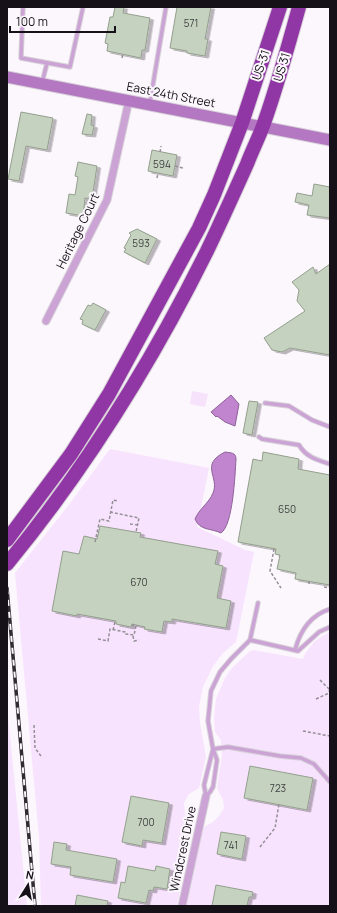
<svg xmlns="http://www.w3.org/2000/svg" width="337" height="913" font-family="Manrope,sans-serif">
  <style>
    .built { fill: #f7e3fd }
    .green { fill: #f6e2fb }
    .water { fill: #c185cf; stroke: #8e6298 }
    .building { fill: #c5d2bf; stroke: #939f8d; filter: url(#shadow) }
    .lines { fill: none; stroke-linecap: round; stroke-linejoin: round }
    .lane-casing { stroke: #d7d1d8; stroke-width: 5.5 }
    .street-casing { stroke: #d7d1d8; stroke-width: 9 }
    .secondary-casing { stroke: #d7d1d8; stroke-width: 13 }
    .highway-casing { stroke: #d7d1d8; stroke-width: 16 }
    .path { stroke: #948f96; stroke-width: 1.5; stroke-dasharray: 3 2; stroke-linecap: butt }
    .lane { stroke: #cba3d5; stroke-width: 3.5 }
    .street { stroke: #cba3d5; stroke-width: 7 }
    .secondary { stroke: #b378c1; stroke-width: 11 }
    .highway { stroke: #9037a5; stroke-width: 14 }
    .rail-casing { stroke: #302b32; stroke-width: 3.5 }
    .rail { stroke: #fcf6fd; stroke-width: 2; stroke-dasharray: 6; stroke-linecap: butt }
    .labels { text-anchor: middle; stroke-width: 4; stroke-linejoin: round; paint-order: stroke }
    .number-label { font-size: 10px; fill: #424142 }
    .street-label { font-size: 12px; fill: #161118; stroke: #fcf6fd }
  </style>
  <defs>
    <filter id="shadow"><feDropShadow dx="3.5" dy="2" stdDeviation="0" flood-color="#0004"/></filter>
  </defs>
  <rect width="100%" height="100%" fill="#fcf6fd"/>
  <!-- built -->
  <path class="built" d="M110 449 209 468 197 527 245 550 254 552 236 642 223 653 213 666 203 687 199 706 200 723 206 757 199 788 189 794 184 803 185 814 188 819 193 821 177 906H41L39 837 15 573 68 506Z
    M330 632V906H186L194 863 204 827 213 822 219 816 224 808 223 800 217 788 222 755 221 740 215 732 214 718 216 699 225 678 232 668 249 652 253 650 303 659 305 654 314 642 322 636Z
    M7 706 27 906H7Z"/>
  <!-- green -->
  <path class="green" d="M192 391 208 394 205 407 190 404Z"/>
  <!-- water -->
  <path class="water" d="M231 395 239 404 235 426 225 422 217 416 216 417 211 412Z
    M225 452C230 453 236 452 236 459 235 475 233 525 221 533 211 528 200 531 195 519 199 509 209 503 213 493 220 477 199 465 225 452Z"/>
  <!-- building -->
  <path class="building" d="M115 7H124L123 13 150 18 145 50H142L141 58 107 51 108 44 105 43 110 17H113Z
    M177 7H211L205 39H208L205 56 187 53V51L170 48Z
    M21 112 53 118 47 150 26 146 19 181 8 179Z
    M87 114 92 115 91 125 94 126 92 135 82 134Z
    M152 150 177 155 173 176 148 171Z
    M78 162 97 166 92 199 85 198 83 216 66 213 69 194 75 195 78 177 75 176Z
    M314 184 330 187V218L307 215 309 205 295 202 297 193 312 196Z
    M137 229 157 239 145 263 124 252 126 249 124 248 131 235 129 233Z
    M330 264V355L290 348 282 352 272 350 264 338 305 311 297 301 299 290 292 282 313 267 316 274Z
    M93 303 106 310 95 330 82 324 83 320 80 319 88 305 91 306Z
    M249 401 258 402 252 435 243 433Z
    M263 452 299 459 298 469 330 475V585L295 579 296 573 277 569 280 555 275 554 276 549 238 542 253 459 262 461Z
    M100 526 141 533 140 537 218 551 215 564 223 566 217 598 231 601 226 628 172 619V622L164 621 162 632 144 629 145 627 132 624 131 627 116 624V621L77 614V616L52 611 63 551 79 554 84 536 97 539Z
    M250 766 313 778 307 810 244 798Z
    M131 796 169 803 162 843 143 840 142 846 122 842Z
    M221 832 246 836 242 859 217 854Z
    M54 842 67 844 66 850 117 859 113 882 70 875 71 867 51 864Z
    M128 866 155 871 156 866 170 869 167 889 154 887 153 891 149 890 146 903 118 898 121 882 125 883Z
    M216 885 253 892 252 897H249L247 906H212Z
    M77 895 108 901 107 906H75Z"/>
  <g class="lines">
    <!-- lane casing -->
    <g class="lane-casing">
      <path id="lane" d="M23 7 21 58 70 67 83 7
        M42 83 47 63
        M150 102 166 7
        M265 403 289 406 312 420 330 427
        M259 437 262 439 299 445C306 457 317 460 330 464
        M250 640 298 651 319 632 330 627
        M295 650C300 631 311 615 330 609
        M213 749 204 785 206 796 210 792 213 787 217 760 213 749 208 721 211 691 220 672 231 659 250 640 258 603
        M213 749 228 747 280 756 301 758 314 764 330 782"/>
    </g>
    <!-- street casing -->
    <g class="street-casing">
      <path id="street" d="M46 321 107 200 129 100
        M182 906 206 796"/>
    </g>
    <!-- secondary casing -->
    <g class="secondary-casing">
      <path id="secondary" d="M7 77 330 140"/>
    </g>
    <!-- highway casing -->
    <g class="highway-casing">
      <path id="highway" d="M7 540 71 454 109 394 199 228 214 195 242 123 280 7
        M7 564C86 468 152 362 207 251 221 222 234 193 247 164 252 151 258 139 263 126 277 87 288 47 299 7"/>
    </g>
    <!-- path -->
    <path class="path" d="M122 58 123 54
      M160 152 161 146
      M175 166 183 168
      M157 178 158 173
      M110 512 139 518 136 532
      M130 524 138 525
      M95 542 100 519 109 521 113 500 118 501
      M274 549 270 571 281 588
      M309 584V581
      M324 587 330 588
      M113 630 115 622
      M133 636 134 641 139 640
      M98 639 108 641 110 629 125 632V634L134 635 136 626 132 625
      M320 680 329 689
      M330 689 329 692 330 695
      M316 699 329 693
      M34 725 35 748 41 756
      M303 731 330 736
      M260 847 275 828 279 804"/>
    <!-- lane -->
    <use href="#lane" class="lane"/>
    <!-- street -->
    <use href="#street" class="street"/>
    <!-- secondary -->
    <use href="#secondary" class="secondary"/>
    <!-- highway -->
    <use href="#highway" class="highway"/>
    <!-- rail casing -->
    <g class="rail-casing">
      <path id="rail" d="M7 588 35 906"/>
    </g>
    <!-- rail -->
    <use href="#rail" class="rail"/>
  </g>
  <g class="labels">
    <!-- number labels -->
    <g class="number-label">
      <text x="191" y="27">571</text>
      <text x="162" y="168">594</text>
      <text x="141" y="247">593</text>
      <text x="287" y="513">650</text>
      <text x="139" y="586">670</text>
      <text x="278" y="792">723</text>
      <text x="146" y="826">700</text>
      <text x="231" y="849">741</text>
    </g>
    <!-- street labels -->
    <g class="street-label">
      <text transform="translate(261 65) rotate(-71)" y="4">US-31</text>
      <text transform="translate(282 67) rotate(-73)" y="4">US 31</text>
      <text transform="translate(171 95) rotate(11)" y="4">East 24th Street</text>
      <text transform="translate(78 231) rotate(-64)" y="4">Heritage Court</text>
      <text transform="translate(183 849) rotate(-78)" y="4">Windcrest Drive</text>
    </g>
  </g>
  <!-- border -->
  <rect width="337" height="913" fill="none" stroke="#161118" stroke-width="16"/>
  <!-- north arrow -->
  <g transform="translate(28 885) rotate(11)" stroke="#fcf6fd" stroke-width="3" paint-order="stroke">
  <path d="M0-3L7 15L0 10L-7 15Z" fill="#161118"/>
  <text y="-6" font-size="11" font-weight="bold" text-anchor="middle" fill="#161118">N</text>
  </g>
  <!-- scale -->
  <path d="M10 26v6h105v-6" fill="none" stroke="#161118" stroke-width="2"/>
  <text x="16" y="26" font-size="12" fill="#161118" stroke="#fcf6fd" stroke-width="3" paint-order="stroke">100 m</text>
</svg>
